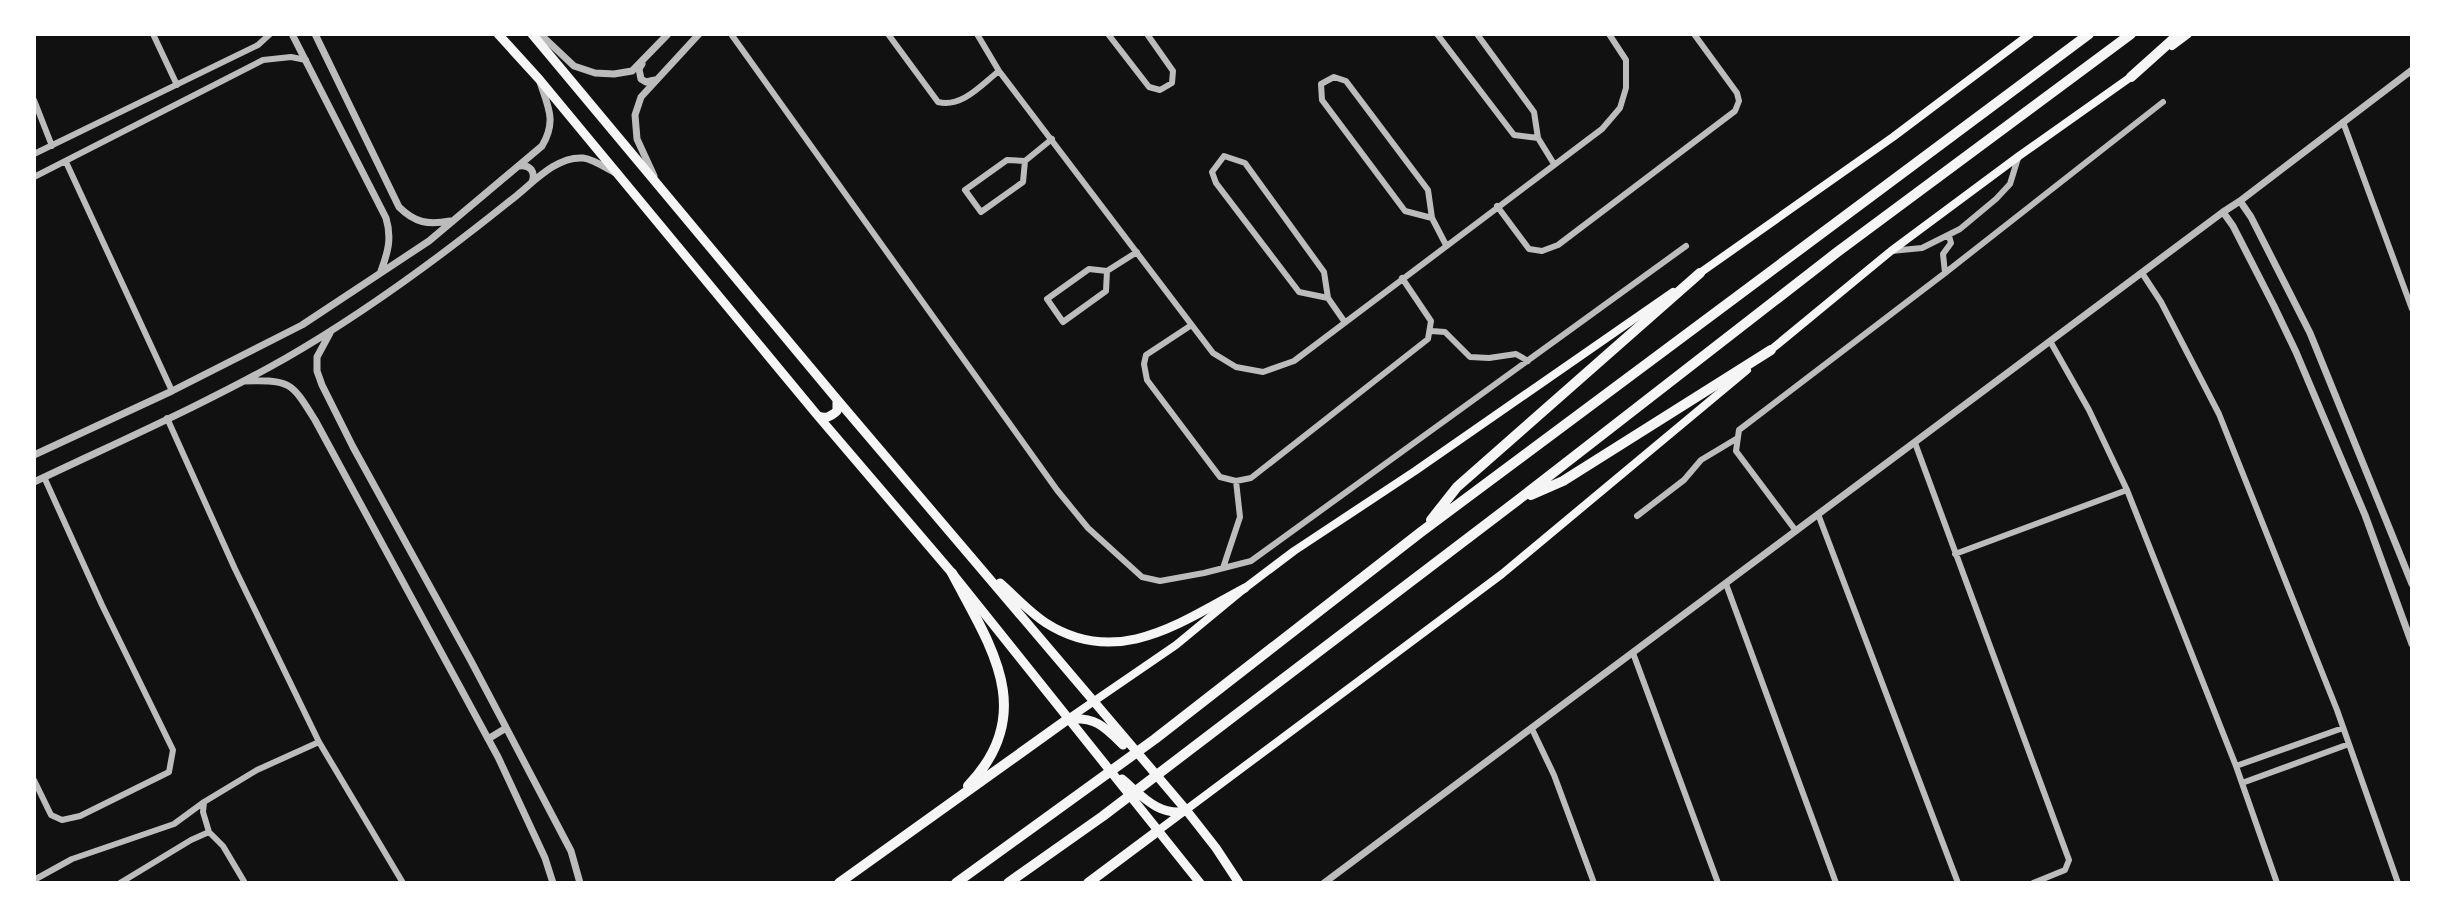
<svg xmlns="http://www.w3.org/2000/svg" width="2446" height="917" font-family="'Open Sans',sans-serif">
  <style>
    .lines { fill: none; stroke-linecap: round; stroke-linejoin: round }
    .minor { stroke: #bcbcbc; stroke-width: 6 }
    .tertiary { stroke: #bcbcbc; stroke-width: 7 }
    .secondary { stroke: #f5f5f5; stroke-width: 8 }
    .primary { stroke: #f5f5f5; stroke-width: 9 }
    .motorway { stroke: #f5f5f5; stroke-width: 10 }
  </style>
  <rect width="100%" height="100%" fill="#111"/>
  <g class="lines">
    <!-- minor -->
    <path class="minor" d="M153 34 177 85
      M731 34 1057 490 1088 528 1142 577 1160 581 1204 573 1251 561 1686 246
      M888 34 938 102C962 108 981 85 999 71
      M977 34 999 71 1213 353 1236 367 1263 372 1294 361 1602 129 1620 108 1626 88V60L1609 34
      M1108 34 1149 87 1160 90 1172 83 1173 71 1147 34
      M1437 34 1514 135 1538 138
      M1477 34 1534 112 1538 138 1554 164
      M34 100 52 146
      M2343 122 2412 309
      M34 154 258 45 270 34
      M1025 161 1023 182 981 212 965 190 1007 160 1025 161 1052 139
      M66 162 172 391
      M34 177 263 60 291 57 306 60
      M1497 206 1529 249 1542 251 1558 245 1735 111 1739 101 1737 93 1694 34
      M1432 218 1405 211 1322 100 1321 84 1334 77 1346 81 1428 190 1432 218 1446 245
      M1891 251 1922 248 1960 229 1996 199 2010 184 2018 158
      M1107 271 1106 291 1063 322 1047 299 1089 269 1107 271 1137 252
      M1945 273 1943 254 1951 243 1949 236
      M2142 273 2161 302 2219 414 2337 710 2398 883
      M1328 298 1299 292 1216 183 1212 172 1224 156 1245 163 1324 272 1328 298 1344 321
      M1190 326 1146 355 1144 364 1147 380 1220 477 1236 481 1251 478 1428 339 1431 321 1402 278
      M1431 331 1445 332 1470 357 1489 358 1516 354 1528 361
      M2050 341 2089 410 2127 490 2236 766 2277 883
      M167 418 235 569 319 742 403 883
      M1915 443 2069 860 2065 870 2033 883
      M1818 514 1958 883
      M1637 516 1684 480 1701 460 1736 439
      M1796 531 1736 451 1739 430 1945 273 2163 102
      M1955 554 2127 490
      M1223 568 1240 517 1236 481
      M1726 584 1836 883
      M1633 653 1718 883
      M1532 729 1554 775 1594 883
      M2236 766 2343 728
      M34 780 51 815 62 820 80 816 169 772 173 750 102 605 44 477
      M2242 783 2349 744
      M204 802 203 812 209 832
      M34 880 72 859 174 824 204 802 257 770 319 742
      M120 883 191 840 209 832 223 846 245 883"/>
    <!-- tertiary -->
    <path class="tertiary" d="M292 34 386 218C392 238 388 252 381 271
      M315 34 399 207C415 223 428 225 450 221
      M540 34 574 66 595 73 614 74 632 71 668 34
      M642 64 639 69 641 79 646 82 655 80
      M519 166C530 164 536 172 532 182
      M654 176 637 139 635 115 641 97 699 34
      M2240 201 2251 217 2310 333 2412 584
      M2223 212 2233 226 2274 306 2296 352 2365 515 2412 644
      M330 333 317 357V371L322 385 353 447 471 661 571 851 580 883
      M244 381C290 380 291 381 315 420L498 757 545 858 553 883
      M34 455 172 391 302 325 429 241 542 146C557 121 548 107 540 82
      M34 482C118 442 205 404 286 358 366 312 439 258 511 200 531 185 555 156 583 158 593 159 606 168 616 173
      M488 739 506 728
      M1324 883 2223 212 2240 201 2412 70"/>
    <!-- secondary -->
    <path class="secondary" d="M2172 46 2188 34
      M1697 275 1893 137 2030 34
      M1767 353 1891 251 2019 156 2135 74
      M1068 719 1176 645 1245 588 1294 551 1415 471 1673 292
      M1159 830 1502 574 1747 370"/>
    <!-- primary -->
    <path class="primary" d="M498 34 539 79 818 416 952 573 1200 883
      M532 34 835 397 1187 811 1216 848 1239 883
      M818 416C826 419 830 417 837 411V400
      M1000 583C1015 596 1029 612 1046 623 1118 669 1181 622 1245 588
      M1068 719C1096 717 1104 726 1123 745
      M1122 779C1142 796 1159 817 1187 811"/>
    <!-- motorway -->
    <path class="motorway" d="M2131 77 2179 34
      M1531 495 1563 481 1771 350
      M1431 520 1457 487 1700 273
      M952 573C991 647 1038 712 968 786
      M839 883 1068 719
      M956 883 1155 739 1421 532 2089 34
      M1008 883 1103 816 1518 500 1836 253 2131 34
      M1088 883 1159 830"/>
  </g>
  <!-- border -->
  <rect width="2446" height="917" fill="none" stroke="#ffffff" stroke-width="72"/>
</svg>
